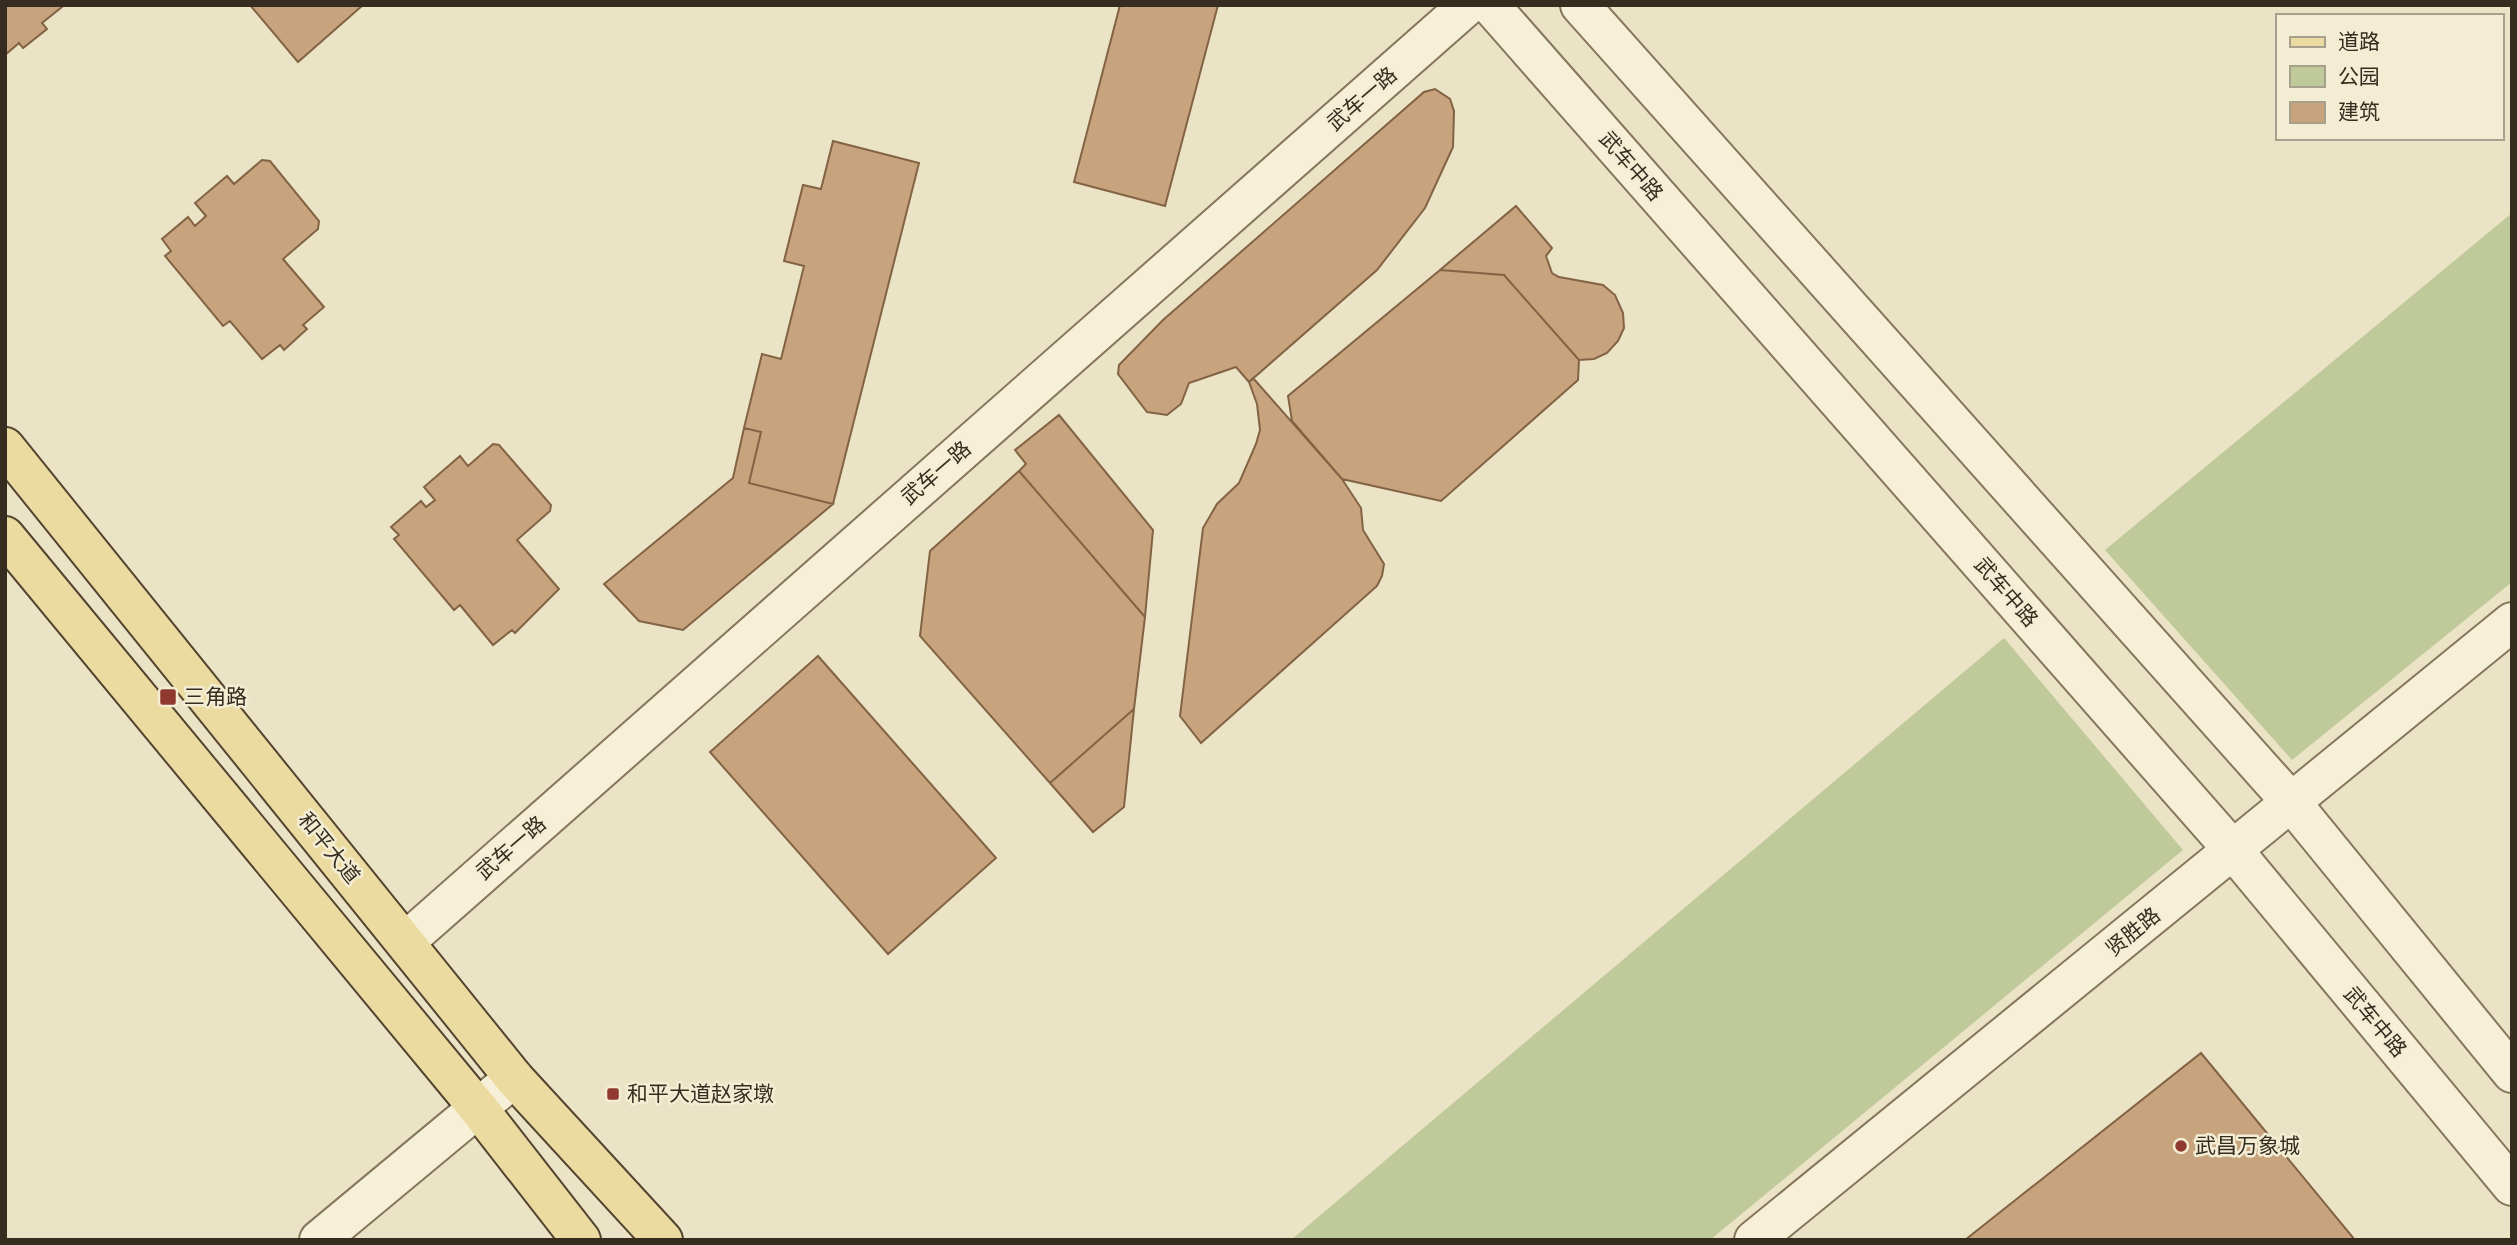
<svg xmlns="http://www.w3.org/2000/svg" width="2517" height="1245" font-family="Merriweather,'Noto Sans SC',serif">
  <style>
    .green { fill: #bfc99a }
    .building { fill: #c7a37e; stroke: #826344; stroke-width: 2 }
    .lines { fill: none; stroke-linecap: round; stroke-linejoin: round }
    .minor-casing { stroke: #85765c; stroke-width: 42 }
    .tertiary-casing { stroke: #85765c; stroke-width: 42 }
    .primary-casing { stroke: #534430; stroke-width: 42 }
    .minor { stroke: #f6f0d8; stroke-width: 38 }
    .tertiary { stroke: #f6f0d8; stroke-width: 38 }
    .primary { stroke: #ecdba0; stroke-width: 38 }
    .poi-dot { fill: #903931; stroke: #f3edd4; stroke-width: 2.5 }
    .labels { text-anchor: middle; stroke-width: 5; stroke-linejoin: round; paint-order: stroke }
    .street-label { font-size: 21px; fill: #362c1f; stroke: #f3edd4 }
    .poi-label { font-size: 21px; fill: #362c1f; stroke: #f3edd4; text-anchor: start }
  </style>
  <rect width="100%" height="100%" fill="#ebe3c5"/>
  <!-- green -->
  <path class="green" d="M2512 213V582L2292 760 2105 550Z
    M2004 638 2183 850 1710 1240H1291Z"/>
  <!-- building -->
  <path class="building" d="M5 5H61L62 7 42 23 47 29 23 48 19 43 5 55Z
    M250 5H363L298 62Z
    M1120 5H1218L1165 206 1074 182Z
    M1435 89 1450 99 1454 111 1453 147 1425 208 1377 270 1249 382 1236 367 1189 383 1181 404 1167 415 1147 412 1118 374 1119 365 1163 320 1424 92Z
    M833 141 919 163 833 504 749 483 761 432 744 428 762 354 781 359 804 266 784 261 803 185 821 189Z
    M262 160 270 161 319 221 318 229 283 259 324 307 303 325 307 329 284 350 280 345 262 359 230 321 223 326 165 256 171 251 162 239 188 217 195 226 206 216 195 203 227 176 234 184Z
    M1516 206 1552 248 1546 256 1552 273 1559 277 1603 285 1615 295 1623 313 1624 328 1618 341 1607 353 1594 359 1579 360 1504 275 1440 270Z
    M1440 270 1504 275 1579 360 1578 380 1441 501 1342 479 1292 421 1288 396Z
    M1253 378 1342 479 1361 508 1363 530 1384 564 1382 576 1377 586 1201 743 1180 716 1203 528 1217 504 1239 483 1256 444 1260 430 1257 404 1249 382Z
    M1059 415 1153 530 1145 617 1019 471 1026 464 1015 450Z
    M744 428 761 432 749 483 833 504 683 630 639 621 604 584 733 478Z
    M493 444 499 445 551 505 550 511 517 540 559 589 515 633 512 630 493 645 460 605 454 610 394 539 399 535 391 527 421 501 426 507 435 500 424 487 460 456 468 466Z
    M1019 471 1145 617 1134 709 1050 783 920 636 930 551Z
    M818 656 996 858 888 954 710 752Z
    M1134 709 1124 807 1093 832 1050 783Z
    M2201 1053 2355 1240H1965Z"/>
  <g class="lines">
    <!-- minor casing -->
    <g class="minor-casing">
      <path id="minor" d="M319 1240 514 1078
        M1754 1240 2512 622"/>
    </g>
    <!-- tertiary casing -->
    <g class="tertiary-casing">
      <path id="tertiary" d="M1490 5 2233 850 2512 1186
        M1580 5 2291 802 2512 1073
        M405 942 1468 5"/>
    </g>
    <!-- primary casing -->
    <g class="primary-casing">
      <path id="primary" d="M5 447 514 1078 663 1240
        M5 536 478 1108 581 1240"/>
    </g>
    <!-- minor -->
    <use href="#minor" class="minor"/>
    <!-- tertiary -->
    <use href="#tertiary" class="tertiary"/>
    <!-- primary -->
    <use href="#primary" class="primary"/>
  </g>
  <!-- markers -->
  <g class="poi-dot">
    <rect x="159" y="688" width="18" height="18" rx="3.5"/>
    <rect x="606" y="1087" width="14" height="14" rx="3.5"/>
    <circle cx="2181" cy="1146" r="7"/>
  </g>
  <g class="labels">
    <!-- street labels -->
    <g class="street-label">
      <text transform="translate(1362 99) rotate(-41)" y="7">武车一路</text>
      <text transform="translate(1631 166) rotate(49)" y="7">武车中路</text>
      <text transform="translate(936 473) rotate(-41)" y="7">武车一路</text>
      <text transform="translate(2006 592) rotate(49)" y="7">武车中路</text>
      <text transform="translate(329 848) rotate(51)" y="7">和平大道</text>
      <text transform="translate(511 848) rotate(-41)" y="7">武车一路</text>
      <text transform="translate(2133 932) rotate(-39)" y="7">贤胜路</text>
      <text transform="translate(2375 1022) rotate(50)" y="7">武车中路</text>
    </g>
    <!-- poi labels -->
    <g class="poi-label">
      <text x="184" y="704">三角路</text>
      <text x="627" y="1101">和平大道赵家墩</text>
      <text x="2195" y="1153">武昌万象城</text>
    </g>
  </g>
  <!-- border -->
  <rect width="2517" height="1245" fill="none" stroke="#362c1f" stroke-width="14"/>
  <!-- legend -->
  <rect x="2276" y="14" width="228" height="126" fill="#f3edd4" stroke="#a7a08c" stroke-width="2"/>
  <rect x="2290" y="37" width="35" height="10" fill="#ecdba0" stroke="#a7a08c" stroke-width="2"/>
  <text x="2338" y="49" font-size="21" fill="#362c1f">道路</text>
  <rect x="2290" y="66" width="35" height="21" fill="#bfc99a" stroke="#a7a08c" stroke-width="2"/>
  <text x="2338" y="84" font-size="21" fill="#362c1f">公园</text>
  <rect x="2290" y="102" width="35" height="21" fill="#c7a37e" stroke="#a7a08c" stroke-width="2"/>
  <text x="2338" y="119" font-size="21" fill="#362c1f">建筑</text>
</svg>
